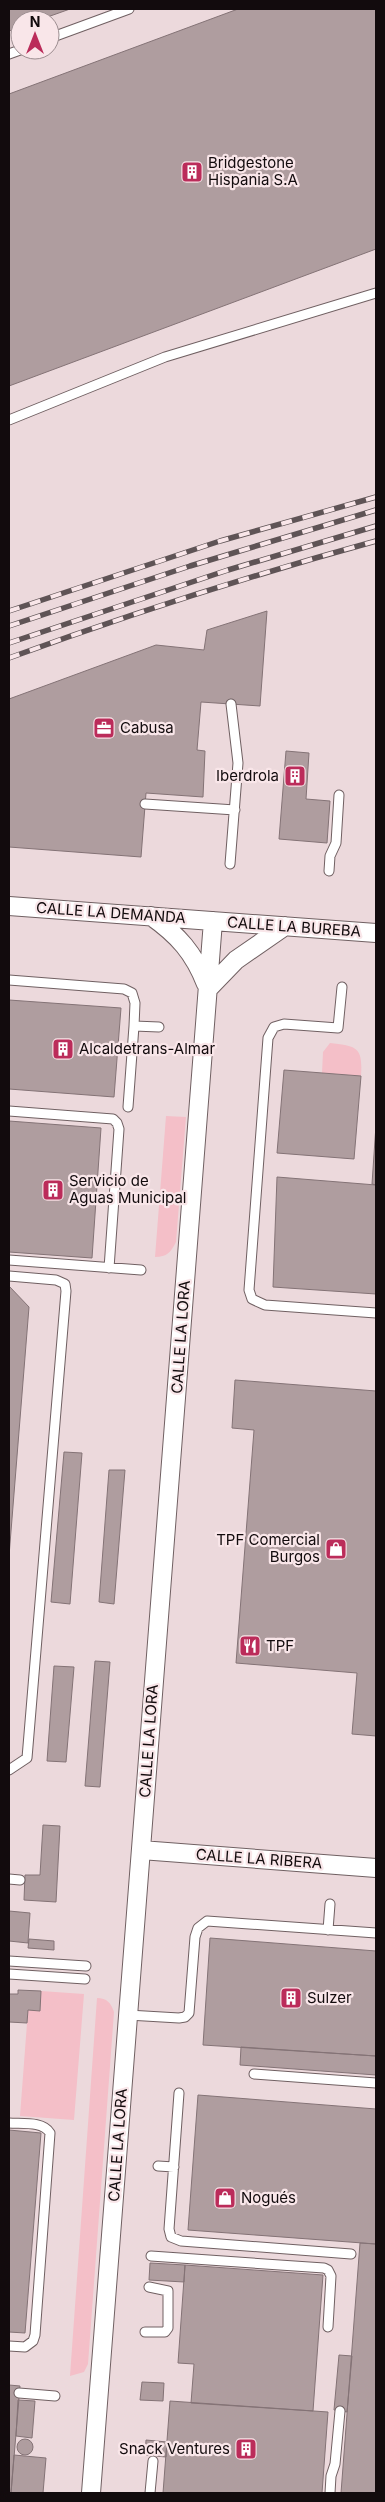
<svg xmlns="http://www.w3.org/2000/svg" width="385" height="2502" font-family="Inter,sans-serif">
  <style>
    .green { fill: #f4bfc8 }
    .building { fill: #af9d9f; stroke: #847376 }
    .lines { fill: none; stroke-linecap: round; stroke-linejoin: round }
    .service-casing { stroke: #706062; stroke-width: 11 }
    .minor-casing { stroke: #706062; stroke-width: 20 }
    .service { stroke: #fff; stroke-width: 9 }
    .minor { stroke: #fff; stroke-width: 18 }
    .rail-casing { stroke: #5f5456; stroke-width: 5.5 }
    .rail { stroke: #f9e6e9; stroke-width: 4; stroke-dasharray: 11; stroke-linecap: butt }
    .labels { text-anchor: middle; stroke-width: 4.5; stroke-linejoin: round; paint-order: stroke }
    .poi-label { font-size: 15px; fill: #120b0d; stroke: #f9e6e9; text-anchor: start }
    .street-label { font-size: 15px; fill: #120b0d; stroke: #f9e6e9 }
  </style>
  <rect width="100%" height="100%" fill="#ecd9dc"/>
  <!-- green -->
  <path class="green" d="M330 1043C357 1046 363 1047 361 1076L322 1073 323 1052Z
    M166 1116 186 1117 176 1242C171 1252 167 1257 155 1257Z
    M41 1991 84 1994 74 2120 20 2116 28 2010H40Z
    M97 1998C107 1998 111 2003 114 2012L88 2364 84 2372 70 2376Z"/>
  <!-- building -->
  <path class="building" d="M9 9H70L39 20H20V27L9 31Z
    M238 9H376V249L9 386V94Z
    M267 611 260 706 201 702 197 750 205 751 203 797 146 793 141 857 9 847V699L156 645 204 650 207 630Z
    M286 751 309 753 306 799 330 801 327 843 279 839Z
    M9 1000 121 1008 114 1097 9 1089Z
    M284 1070 361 1076 354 1159 277 1153Z
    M9 1121 101 1128 92 1258 9 1252Z
    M376 1125V1185L372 1184Z
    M277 1177 376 1185V1294L273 1287Z
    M9 1286 29 1307 9 1556Z
    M235 1380 376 1391V1736L352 1734 357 1673 236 1663 254 1430 232 1428Z
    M64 1452 82 1453 70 1604 51 1602Z
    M109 1470H125L114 1604 99 1602Z
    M95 1661 110 1662 100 1787 85 1786Z
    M54 1666 74 1667 66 1762 47 1761Z
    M43 1825 60 1826 56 1902 24 1900 25 1875H40Z
    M9 1911 30 1913 28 1943 9 1941Z
    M210 1938 376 1951V2056L203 2045Z
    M29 1939 54 1941V1950L28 1948Z
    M18 1990 41 1991 40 2011 28 2010 27 2023 9 2022V1994H18Z
    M241 2047 376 2056V2075L240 2065Z
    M198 2095 376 2109V2244L188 2230Z
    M9 2130 41 2133 25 2333 9 2332Z
    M360 2243 376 2244V2493H341Z
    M150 2263 185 2265 184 2282 149 2280Z
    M185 2265 323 2275 313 2411 191 2403 194 2364 178 2363Z
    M339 2355 352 2356 347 2412 334 2410Z
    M142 2382 164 2383 163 2401 140 2400Z
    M9 2385 20 2386 11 2493H9Z
    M18 2400 35 2401 32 2438 16 2436Z
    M170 2401 328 2412 322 2493H163Z
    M17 2447a8 8 0 1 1 16 0a8 8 0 1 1-16 0Z
    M146 2440 167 2442 166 2457 145 2455Z
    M14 2455 46 2458 43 2493H11Z"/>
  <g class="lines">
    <!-- service casing -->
    <g class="service-casing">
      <path id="service" d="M50 38 129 9
        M9 54 20 50
        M9 420 165 357 376 293
        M145 804 235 810
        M230 864 238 763 231 704
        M329 871 330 856 336 843 339 795
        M9 980 124 989 132 993 135 1003 134 1026 159 1027
        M342 987 338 1028 284 1024 274 1027 268 1038 249 1290 252 1299 265 1305 376 1313
        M128 1107 134 1026
        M9 1111 113 1119 117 1123 119 1129 109 1268
        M9 1260 141 1270
        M9 1276 56 1280 65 1284 66 1291 27 1758 9 1770
        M9 1879 20 1880
        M328 1930 330 1904
        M9 1961 86 1966
        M9 1974 85 1979
        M128 2015 179 2018 185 2017 189 2013 195 1937 198 1928 207 1921 376 1933
        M254 2074 376 2083
        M179 2093 169 2229 171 2237 181 2241 351 2254
        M9 2123C22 2124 43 2121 50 2133L35 2335 33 2341 25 2347 9 2346
        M158 2166 174 2167
        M151 2256 324 2268 328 2270 331 2276 328 2327
        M145 2332H165L168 2328V2291L149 2287
        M19 2393 55 2396
        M150 2493 153 2461
        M330 2493 331 2476 335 2464 340 2411"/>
    </g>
    <!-- minor casing -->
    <g class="minor-casing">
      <path id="minor" d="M9 906 376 933
        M151 916C178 935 194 953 206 984
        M208 989 236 960 285 926
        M141 1850 376 1868
        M91 2493 213 921"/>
    </g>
    <!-- service -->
    <use href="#service" class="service"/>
    <!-- minor -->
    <use href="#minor" class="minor"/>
    <!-- rail casing -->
    <g class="rail-casing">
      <path id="rail" d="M9 611 220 541 376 497
        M9 626 190 566 376 510
        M9 643 228 570 376 526
        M9 658C130 614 252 575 376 541"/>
    </g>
    <!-- rail -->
    <use href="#rail" class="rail"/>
  </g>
  <!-- icons -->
  <defs>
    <g id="building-square" transform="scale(1.125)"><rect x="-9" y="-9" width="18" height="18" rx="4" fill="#bb2c5a" stroke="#f9e6e9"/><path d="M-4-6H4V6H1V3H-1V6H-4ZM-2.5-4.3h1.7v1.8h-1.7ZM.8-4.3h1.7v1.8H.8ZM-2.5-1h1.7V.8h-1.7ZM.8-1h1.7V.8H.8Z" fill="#fff"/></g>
    <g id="office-square" transform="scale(1.125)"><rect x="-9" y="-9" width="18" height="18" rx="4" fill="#bb2c5a" stroke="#f9e6e9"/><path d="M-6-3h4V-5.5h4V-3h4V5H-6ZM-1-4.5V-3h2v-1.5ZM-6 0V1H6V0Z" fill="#fff"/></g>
    <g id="shop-square" transform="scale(1.125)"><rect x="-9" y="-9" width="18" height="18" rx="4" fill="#bb2c5a" stroke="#f9e6e9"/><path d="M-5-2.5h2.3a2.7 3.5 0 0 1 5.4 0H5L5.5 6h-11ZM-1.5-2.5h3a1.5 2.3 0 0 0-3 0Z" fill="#fff"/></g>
    <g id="restaurant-square" transform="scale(1.125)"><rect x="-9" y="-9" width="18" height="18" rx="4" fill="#bb2c5a" stroke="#f9e6e9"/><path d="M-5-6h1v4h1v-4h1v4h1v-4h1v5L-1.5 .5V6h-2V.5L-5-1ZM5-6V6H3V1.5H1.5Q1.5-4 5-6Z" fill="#fff"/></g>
  </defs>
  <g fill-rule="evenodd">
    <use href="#building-square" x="192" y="172"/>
    <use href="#office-square" x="104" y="728"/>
    <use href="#building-square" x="295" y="776"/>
    <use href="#building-square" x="63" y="1049"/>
    <use href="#building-square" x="53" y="1190"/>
    <use href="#shop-square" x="336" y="1549"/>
    <use href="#restaurant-square" x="250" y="1646"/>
    <use href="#building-square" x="291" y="1998"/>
    <use href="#shop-square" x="225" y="2198"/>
    <use href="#building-square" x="246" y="2449"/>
  </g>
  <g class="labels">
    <!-- poi labels -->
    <g class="poi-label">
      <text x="208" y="168">Bridgestone<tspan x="208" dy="17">Hispania S.A</tspan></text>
      <text x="120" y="733">Cabusa</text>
      <text x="279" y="781" text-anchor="end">Iberdrola</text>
      <text x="79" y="1054">Alcaldetrans-Almar</text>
      <text x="69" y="1186">Servicio de<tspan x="69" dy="17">Aguas Municipal</tspan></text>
      <text x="320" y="1545" text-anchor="end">TPF Comercial<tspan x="320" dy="17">Burgos</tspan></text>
      <text x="266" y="1651">TPF</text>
      <text x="307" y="2003">Sulzer</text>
      <text x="241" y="2203">Nogués</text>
      <text x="230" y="2454" text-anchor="end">Snack Ventures</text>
    </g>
    <!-- street labels -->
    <g class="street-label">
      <text transform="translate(111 913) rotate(4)" y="5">CALLE LA DEMANDA</text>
      <text transform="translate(294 927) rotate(4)" y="5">CALLE LA BUREBA</text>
      <text transform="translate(181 1337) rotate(-86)" y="5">CALLE LA LORA</text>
      <text transform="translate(149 1741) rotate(-86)" y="5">CALLE LA LORA</text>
      <text transform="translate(259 1859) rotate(4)" y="5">CALLE LA RIBERA</text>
      <text transform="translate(118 2145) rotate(-86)" y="5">CALLE LA LORA</text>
    </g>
  </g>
  <!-- border -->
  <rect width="385" height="2502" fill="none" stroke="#120b0d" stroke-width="20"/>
  <!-- north arrow -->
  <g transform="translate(35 35)"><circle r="24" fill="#f9e6e9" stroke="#9d8e91"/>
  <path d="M0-4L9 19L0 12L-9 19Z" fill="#bb2c5a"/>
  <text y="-8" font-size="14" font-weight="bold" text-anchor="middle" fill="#120b0d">N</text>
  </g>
</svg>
